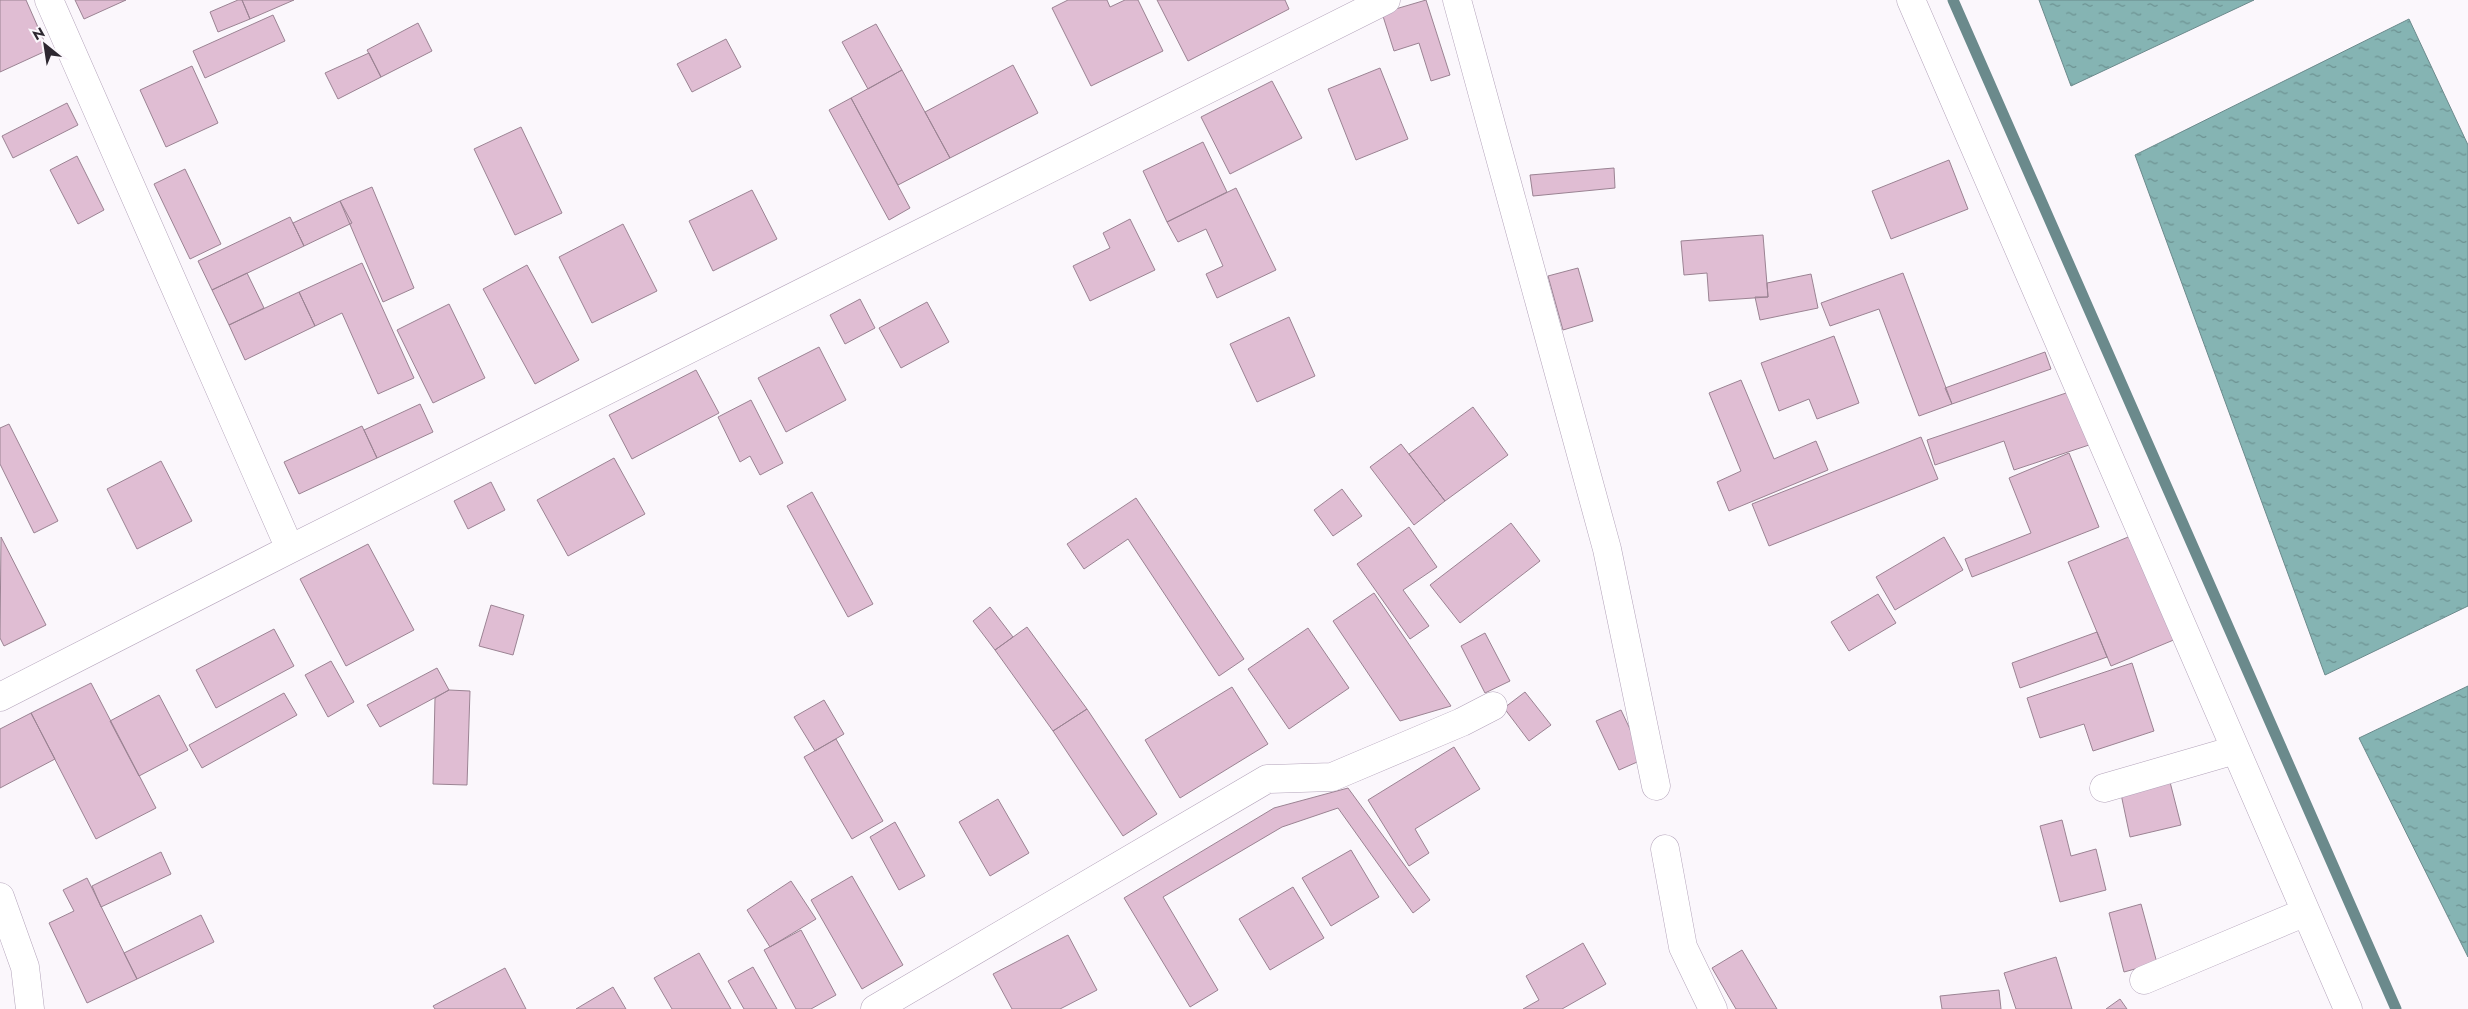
<svg xmlns="http://www.w3.org/2000/svg" width="2468" height="1009" font-family="Jost,sans-serif">
  <style>
    .water { fill: url(#water-ripples); stroke: #6b8a8c }
    .lines { fill: none; stroke-linecap: round; stroke-linejoin: round }
    .stream { stroke: #6b8a8c; stroke-width: 11 }
    .building { fill: #e0bdd3; stroke: #9b8393 }
    .minor-casing { stroke: #b3a3ba; stroke-width: 29 }
    .minor { stroke: #fff; stroke-width: 28 }
  </style>
  <defs>
    <pattern id="water-ripples" width="26" height="14" patternUnits="userSpaceOnUse" patternTransform="scale(1.25)"><rect width="26" height="14" fill="#85b4b3"/><path d="M2 4q2-2 4 0t4 0M15 11q2-2 4 0t4 0" fill="none" stroke="#6d9292"/></pattern>
  </defs>
  <rect width="100%" height="100%" fill="#fbf7fc"/>
  <!-- water -->
  <path class="water" d="M2039 0H2254L2071 86Z
    M2409 19 2468 145V606L2325 675 2135 155Z
    M2468 686V957L2359 738Z"/>
  <g class="lines">
    <!-- stream -->
    <path class="stream" d="M1953 0 2396 1009"/>
  </g>
  <!-- building -->
  <path class="building" d="M0 0H26L48 50 0 72Z
    M75 0H126L84 19Z
    M238 0H242L250 19 218 32 210 12Z
    M242 0H294L250 19Z
    M1068 0H1107L1110 7 1125 0H1138L1163 51 1091 86 1052 8Z
    M1157 0H1285L1289 9 1188 61Z
    M1426 0 1450 75 1431 81 1419 43 1394 51 1382 13Z
    M273 15 285 41 205 78 193 51Z
    M418 23 432 51 381 77 367 50Z
    M876 24 902 70 868 89 842 42Z
    M726 39 741 67 692 92 677 64Z
    M369 53 381 77 338 99 325 73Z
    M1013 65 1038 113 950 158 925 112Z
    M192 66 218 123 166 147 140 90Z
    M1380 68 1408 139 1356 160 1328 89Z
    M902 70 950 158 898 185 851 98Z
    M1272 81 1302 138 1230 174 1201 117Z
    M851 98 910 208 889 220 829 110Z
    M67 103 78 125 13 158 2 136Z
    M521 127 562 213 515 235 474 149Z
    M1203 142 1227 192 1167 222 1143 171Z
    M77 156 104 210 78 224 50 170Z
    M1949 160 1968 209 1891 239 1872 191Z
    M1614 168 1615 188 1533 196 1530 175Z
    M185 169 221 244 190 259 154 184Z
    M372 187 414 288 383 302 340 201Z
    M1236 188 1276 270 1217 298 1206 274 1223 266 1206 229 1178 242 1167 222Z
    M752 190 777 239 713 271 689 221Z
    M340 201 352 223 304 246 293 223Z
    M290 217 304 246 212 290 198 261Z
    M1130 219 1155 270 1090 301 1073 266 1110 248 1103 233Z
    M623 224 657 291 592 323 559 257Z
    M1763 235 1768 297 1709 301 1707 273 1684 275 1681 241Z
    M362 263 414 378 378 394 342 313 315 326 299 292Z
    M527 265 579 360 535 384 483 289Z
    M1578 268 1593 321 1563 330 1548 276Z
    M247 273 264 308 229 325 212 290Z
    M1903 273 1952 404 1919 416 1879 309 1830 326 1821 303Z
    M1811 274 1818 308 1760 320 1755 297H1768L1767 283Z
    M299 292 315 326 245 360 229 325Z
    M860 299 875 328 845 344 830 315Z
    M927 302 949 342 901 368 879 328Z
    M449 304 485 378 433 403 397 330Z
    M1289 317 1315 376 1257 402 1230 344Z
    M1834 336 1859 403 1817 419 1809 399 1779 411 1761 363Z
    M819 347 846 400 786 432 758 378Z
    M2045 352 2051 369 1952 404 1945 388Z
    M696 370 719 413 632 459 609 415Z
    M1741 380 1774 459 1816 441 1828 470 1729 511 1717 482 1741 471 1709 393Z
    M2075 390 2092 444 2014 470 2004 441 1935 465 1927 440Z
    M751 400 783 463 760 475 750 456 740 462 718 417Z
    M420 404 433 432 377 458 364 430Z
    M1473 407 1508 455 1445 501 1409 454Z
    M9 424 58 521 34 533 0 464V428Z
    M362 426 377 458 299 494 284 462Z
    M1921 437 1938 479 1769 546 1752 504Z
    M1401 444 1445 501 1414 525 1370 467Z
    M2069 453 2099 527 1972 577 1965 559 2031 533 2009 478Z
    M614 458 645 514 568 556 537 500Z
    M161 461 192 521 137 549 107 489Z
    M491 482 505 510 468 529 454 501Z
    M1342 489 1362 516 1333 536 1314 510Z
    M812 492 873 604 848 617 787 506Z
    M1136 498 1244 659 1219 676 1128 539 1084 569 1067 544Z
    M1511 523 1540 561 1460 623 1430 585Z
    M1409 527 1437 567 1403 590 1429 626 1410 639 1357 564Z
    M2133 535 2176 639 2111 666 2068 562Z
    M1 537 46 625 4 646 0 638Z
    M1944 537 1963 570 1895 610 1876 577Z
    M368 544 414 630 346 666 300 579Z
    M1374 593 1451 706 1400 721 1333 621Z
    M1878 594 1896 623 1849 651 1831 622Z
    M491 605 524 615 513 655 479 646Z
    M990 607 1013 637 995 650 973 621Z
    M1027 627 1087 709 1053 731 995 650Z
    M1308 628 1349 688 1289 729 1248 669Z
    M274 629 294 666 216 708 196 670Z
    M2097 632 2107 657 2020 688 2012 663Z
    M1485 633 1510 681 1485 693 1461 646Z
    M331 661 354 702 328 717 305 675Z
    M2132 663 2154 731 2093 751 2084 724 2040 738 2027 698Z
    M437 668 449 690 380 727 367 705Z
    M91 683 156 808 96 839 31 713Z
    M1232 687 1268 744 1180 798 1145 740Z
    M449 690 470 691 467 785 433 784 435 698Z
    M1525 692 1551 725 1529 741 1504 708Z
    M284 693 297 715 202 768 189 745Z
    M159 695 188 750 139 776 110 721Z
    M824 700 844 734 815 751 794 717Z
    M1087 709 1157 814 1123 836 1053 731Z
    M1621 710 1644 759 1619 770 1596 721Z
    M31 713 55 759 0 788V729Z
    M836 739 883 821 852 839 804 757Z
    M1454 747 1480 789 1415 829 1429 853 1409 866 1368 800Z
    M2170 782 2181 825 2130 837 2121 794Z
    M1348 788 1430 900 1413 913 1338 808 1282 827 1163 897 1218 990 1190 1007 1124 898 1274 808Z
    M998 799 1029 853 990 876 959 822Z
    M2062 820 2071 856 2096 849 2106 890 2060 902 2040 826Z
    M895 822 925 876 899 890 870 837Z
    M1351 850 1379 897 1331 926 1302 878Z
    M161 852 171 874 101 907 92 886Z
    M852 876 903 965 862 989 811 900Z
    M87 878 137 979 87 1003 49 923 74 911 63 890Z
    M791 881 816 919 770 947 747 910Z
    M1293 887 1324 938 1270 970 1239 919Z
    M2141 904 2157 963 2124 972 2109 913Z
    M201 915 214 942 137 979 124 953Z
    M801 930 836 995 811 1009H796L764 950Z
    M1068 935 1097 990 1060 1009H1012L993 974Z
    M1583 943 1606 984 1562 1009H1523L1539 1000 1526 976Z
    M1742 950 1777 1009H1736L1712 968Z
    M699 953 731 1009H672L654 978Z
    M2056 957 2072 1009H2016L2004 973Z
    M753 967 777 1009H744L728 981Z
    M505 968 526 1009H435L433 1006Z
    M613 987 626 1009H576Z
    M1999 990 2001 1009H1942L1940 996Z
    M2120 999 2127 1009H2106Z"/>
  <g class="lines">
    <!-- minor casing -->
    <g class="minor-casing">
      <path id="minor" d="M49 0 290 549
        M1457 0 1607 549 1656 786
        M1911 0 2348 1009
        M0 697 290 549 1386 0
        M2104 788 2235 750
        M1665 849 1683 947 1713 1009
        M0 897 25 967 30 1009
        M2144 980 2306 912
        M875 1009 1267 779 1332 777 1462 722 1493 706"/>
    </g>
    <!-- minor -->
    <use href="#minor" class="minor"/>
  </g>
  <!-- north arrow -->
  <g transform="translate(45 45) rotate(330)" stroke="#fbf7fc" stroke-width="4" paint-order="stroke">
  <path d="M0-4L9 19L0 12L-9 19Z" fill="#2d2730"/>
  <text y="-8" font-size="14" font-weight="bold" text-anchor="middle" fill="#2d2730">N</text>
  </g>
</svg>
